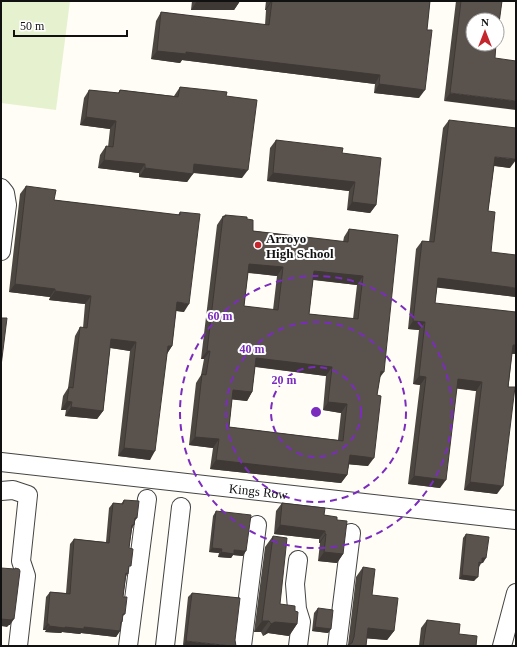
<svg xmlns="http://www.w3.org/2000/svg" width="517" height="647" font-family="Georgia,serif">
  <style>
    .pitch { fill: #e6f2cf }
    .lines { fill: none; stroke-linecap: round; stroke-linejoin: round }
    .minor-casing { stroke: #444; stroke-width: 20 }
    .minor { stroke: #fff; stroke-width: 18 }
    .wall { fill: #4d4742; fill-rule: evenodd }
    .shaded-wall { fill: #3f3936 }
    .building { fill: #5a524d; stroke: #3f3936; fill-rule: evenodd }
    .ring { fill: none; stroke: #7b2cbf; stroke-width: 2; stroke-dasharray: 7 5 }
    .poi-dot { fill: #c4262e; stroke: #fff; stroke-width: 1.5 }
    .labels { text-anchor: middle; stroke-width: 4; stroke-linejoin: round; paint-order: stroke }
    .poi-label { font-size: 13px; font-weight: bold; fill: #111; stroke: #fff; text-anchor: start }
    .street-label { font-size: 13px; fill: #111; stroke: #fff }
    .centre { fill: #7b2cbf; stroke: #fff; stroke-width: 2 }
    .ring-label { font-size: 12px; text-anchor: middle; font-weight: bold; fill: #7b2cbf; stroke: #fff; stroke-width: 4; stroke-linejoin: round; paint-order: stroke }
  </style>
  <rect width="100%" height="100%" fill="#fffdf5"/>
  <!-- pitch -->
  <path class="pitch" d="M1 1H70L56 110 1 103Z"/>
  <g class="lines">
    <!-- minor casing -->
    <g class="minor-casing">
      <g id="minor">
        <path d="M1 188 5 193 7 205 1 251"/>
        <path id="s1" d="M1 462 516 520"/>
        <path d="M1 491 13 490 28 495 21 561 26 576 18 646"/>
        <path d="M128 646 147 499"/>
        <path d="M165 646 181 507"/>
        <path d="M242 646 257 525"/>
        <path d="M298 646 301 622 297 609 295 584 298 560"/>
        <path d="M337 646 351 533"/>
        <path d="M502 646 516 593"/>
      </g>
    </g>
    <!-- minor -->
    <use href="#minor" class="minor"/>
  </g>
  <!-- wall -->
  <path class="wall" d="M192 1H240L234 10H191Z
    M266 1H430L419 98 374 93 375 84 182 60 180 63 151 59 156 21 161 12 265 25 266 10H265Z
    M456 1H502L496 44 444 101Z
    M180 87 226 96 242 178 193 173 187 182 139 177V173L98 168 100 155 106 146 108 147 110 129 80 125 84 98 89 90 118 93 120 90 174 96Z
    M449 120 510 168 494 166 488 211 491 252 516 297 437 287 435 303 516 354H512L497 494 464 490 476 391 457 388 440 488 408 484 420 385 413 384 419 330 408 329 416 249 422 241 429 242 443 128Z
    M276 140 342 153 376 205 370 213 347 210 349 191 267 181 270 148Z
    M26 186 54 200 178 215 180 212 184 312 176 311 172 346 167 354 150 460 118 456 130 351 110 348 103 411 97 419 65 416 66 410H61L63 396 68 388 75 336 80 327 83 328 85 304 49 300 50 297 9 292 20 194Z
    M225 215 247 219 253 231 343 242 344 237 349 229 398 235 380 377 377 395 368 466 349 464 347 475 341 483 210 469 213 448 189 445 196 383 201 375 204 359H201L217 225 223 216H224ZM248 273 277 276 273 310 244 306ZM313 280 357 285 353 319 309 314ZM255 367 326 376 323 410 341 413 338 440 229 427 232 399 247 401 252 392Z
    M124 500 137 518 134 522V525L132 529 129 548V569L126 577 123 597 125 614 123 616 122 622 120 625V631L116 637 81 633 80 634 62 632 61 633 45 632 46 630H43L46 597 50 592 66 593 70 544 74 539 106 542 109 508 113 503 121 504Z
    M282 503 324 515 337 520 343 554 337 563 318 561 320 543H319V539L274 534 276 511Z
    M216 511 243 556 233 555 231 558 218 557 219 553 209 552 213 516Z
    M466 534 483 563 482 562 479 567 474 581 459 579 463 538Z
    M273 536 280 604 295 611 297 624 289 636 268 633 263 636 261 632H254L265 547Z
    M363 567 372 595 394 631 387 640 366 638 348 645 356 577Z
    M192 593 240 598 183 645 188 597Z
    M318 608 331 629 328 633 312 631 314 613Z
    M427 620 459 634 476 646H419L421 628Z"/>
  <!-- shaded-wall -->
  <path class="shaded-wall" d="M197 1H240L234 10H191Z
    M271 1H272L266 10H265Z
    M157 51 186 52 380 75 375 84 182 60 180 63 151 59Z
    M379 84 425 90 419 98 374 93Z
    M450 93 516 101V110L444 101Z
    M86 117 116 121 110 129 80 125Z
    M495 157 516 159V160L510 168 489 165Z
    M104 160 145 164 139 173 98 168Z
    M194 164 248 170 242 178 188 172Z
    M145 168 193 174 187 182 139 177Z
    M273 173 355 182 349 191 267 181Z
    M352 202 376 205 370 213 347 210Z
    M249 264 283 267 277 276 243 272Z
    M314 271 363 276 357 285 308 279Z
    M438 278 516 288V297L432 287Z
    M15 284 55 289 50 297 9 292Z
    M55 291 91 296 85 304 49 300Z
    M177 302 189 304 184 312 171 310Z
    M413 321 425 322 419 330 408 329Z
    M111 339 136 342 130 351 105 347Z
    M513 345H516V354L507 353Z
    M168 346H172L166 355Z
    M207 351H210L204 359H201Z
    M256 358 332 367 326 376 250 366Z
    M381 371 384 372 378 380Z
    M419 376 426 377 420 385 413 384Z
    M458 379 482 382 476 391 452 388Z
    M233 390 252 392 247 401 227 399Z
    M67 401 72 402 66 410H61Z
    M328 402 347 404 341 413 323 410Z
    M71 407 103 411 97 419 65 416Z
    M195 437 219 439 213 448 189 445Z
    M124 448 155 451 150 460 118 456Z
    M350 455 374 458 368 466 344 464Z
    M216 460 347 475 341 483 210 469Z
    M414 476 446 480 440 488 408 484Z
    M470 482 503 486 497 494 464 490Z
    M280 525 325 531 319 539 274 534Z
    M325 534H326L320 543H319Z
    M212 548 222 549 219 553 209 552Z
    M234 550 246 551 243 556 233 555 231 558 218 557 221 552Z
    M324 552 343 554 337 563 318 561Z
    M482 558H486L483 563 479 562Z
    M462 575 478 577 474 581 459 579Z
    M1 619H14L10 625H9L7 627 1 626Z
    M262 621H269L261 632H254Z
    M275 622 297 624 289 636 268 633 263 636 271 624Z
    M47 624H49L46 630H43Z
    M49 626 84 627 120 631 116 637 81 633 80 634 62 632 61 633 45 632Z
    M315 627 331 629 328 633 312 631Z
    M368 628 394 631 387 640 361 638Z
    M186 641 231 646H190L183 645Z"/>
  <!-- building -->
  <path class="building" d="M271 1H430L427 30H432L425 90 379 84 380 75 186 52V54L157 51 161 12 269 25 272 1Z
    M461 1H502L497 38V20H473V44H496L495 58 516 61V101L450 93Z
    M180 87 227 92 226 96 257 100 248 170 194 164 193 174 145 168V164L104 160 106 146 113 147 116 121 86 117 89 90 119 93 120 90 178 97Z
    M449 120 516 128V159L495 157 488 211 495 212 491 252 516 255V288L438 278 435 303 516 312V345H513L508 387H515L503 486 470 482 482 382 458 379 446 480 414 476 426 377 419 376 425 322 413 321 422 241 434 242Z
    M276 140 343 148 342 153 381 158 376 205 352 202 355 182 273 173Z
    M26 186 56 190 54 200 180 215V212L200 214 189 304 177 302 172 346H168L155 451 124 448 136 342 111 339 103 411 71 407 72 402 67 401 69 387 73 388 80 327 87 328 91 296 55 291V289L15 284Z
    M225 215 247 217V219L253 220V231L348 242 349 229 398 235 384 372 381 371 377 395 381 396 374 458 350 455 347 475 216 460 219 439 195 437 202 374 206 375 210 351H207L223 216 225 217ZM249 264 283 267 278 310 244 306ZM314 271 363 276 358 319 309 314ZM256 358 332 367 328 402 347 404 343 441 229 427 233 390 252 392Z
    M1 318H7L1 366Z
    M124 500 139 501 137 518H135L134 525H132L129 548 133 549 131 566H129L128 574 126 573 123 597H127L125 614H123L122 622H121L120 631 84 627V629L65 627V628L49 626V624H47L50 592 70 594 74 539 109 543 113 503 123 504Z
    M282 503 325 508 324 515 337 517V520L347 521 343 554 324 552 326 534H325V531L280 525Z
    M216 511 251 515 246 551 234 550V554L221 552 222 549 212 548Z
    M466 534 489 537 486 558H482V563L479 562 478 577 462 575Z
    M273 536 287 538 280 604 295 606V611L298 612 297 624 275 622 271 624 269 621H262Z
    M363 567 375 569 372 595 398 598 394 631 368 628 366 646H346L352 643 354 637Z
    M1 568 15 569V568L19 569 20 571 14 619H12V620L1 619Z
    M192 593 240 598 235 640 236 646H231L186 641Z
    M318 608 333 610 331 629 315 627Z
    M427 620 460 624 459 634 477 636 476 646H423Z"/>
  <!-- distance rings -->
  <g class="ring">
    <circle cx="316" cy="412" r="45"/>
    <circle cx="316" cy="412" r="90"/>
    <circle cx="316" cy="412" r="136"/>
  </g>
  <!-- markers -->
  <circle class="poi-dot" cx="258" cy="245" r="4"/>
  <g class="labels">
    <!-- poi labels -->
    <g class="poi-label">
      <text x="266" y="243">Arroyo<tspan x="266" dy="15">High School</tspan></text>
    </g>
    <!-- street labels -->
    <g class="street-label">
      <text dy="5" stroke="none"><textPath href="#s1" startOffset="259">Kings Row</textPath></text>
    </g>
  </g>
  <circle cx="316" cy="412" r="6" class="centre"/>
  <g class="ring-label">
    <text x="220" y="320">60 m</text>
    <text x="252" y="353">40 m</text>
    <text x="284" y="384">20 m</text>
  </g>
  <!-- border -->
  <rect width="517" height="647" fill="none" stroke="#111111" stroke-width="4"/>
  <!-- north arrow -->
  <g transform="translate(485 32)"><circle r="19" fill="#ffffff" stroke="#a0a0a0"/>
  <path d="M0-3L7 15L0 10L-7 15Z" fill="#c4262e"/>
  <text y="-6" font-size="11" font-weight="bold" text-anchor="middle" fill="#111111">N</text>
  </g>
  <!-- scale -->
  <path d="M14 30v6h113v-6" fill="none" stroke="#111111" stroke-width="2"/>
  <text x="20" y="30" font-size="12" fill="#111111" stroke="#ffffff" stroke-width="3" paint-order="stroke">50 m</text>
</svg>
